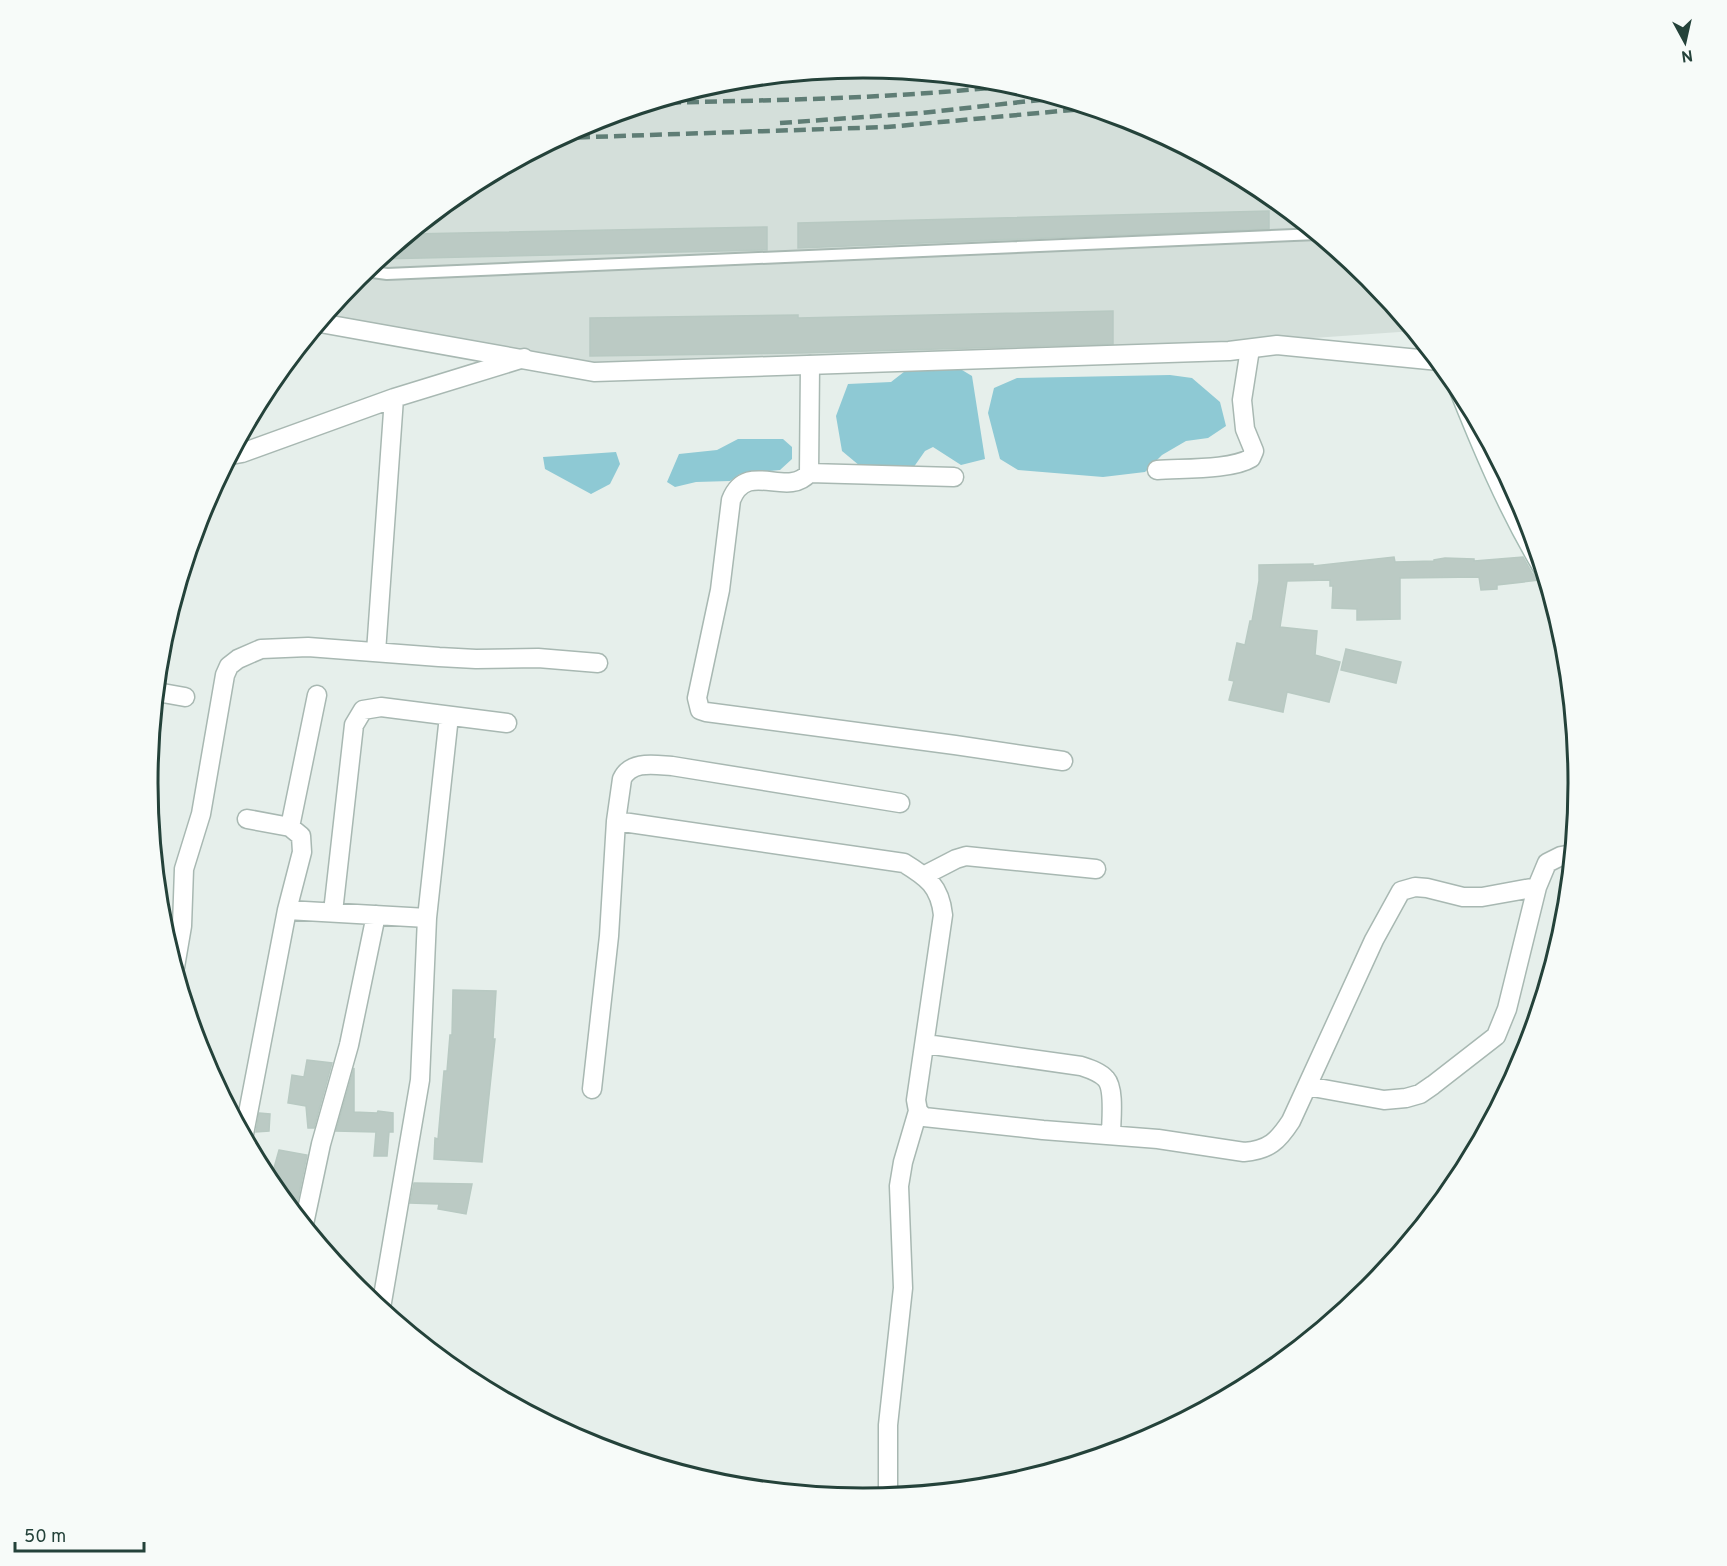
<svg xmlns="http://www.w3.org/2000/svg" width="1727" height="1566" font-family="Overpass,sans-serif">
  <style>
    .built { fill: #d4dfda }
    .water { fill: #8ec9d4 }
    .building { fill: #bbcac4; stroke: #b8c9c2; stroke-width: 1.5 }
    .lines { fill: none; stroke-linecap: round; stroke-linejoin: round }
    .service-casing { stroke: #a8b8b2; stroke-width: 14 }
    .minor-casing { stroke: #a8b8b2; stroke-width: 21 }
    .tertiary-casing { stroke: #a8b8b2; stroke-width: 21 }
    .secondary-casing { stroke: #a4bbb3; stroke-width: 21 }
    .service { stroke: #fff; stroke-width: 10 }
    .minor { stroke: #fff; stroke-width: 18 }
    .tertiary { stroke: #fff; stroke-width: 18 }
    .secondary { stroke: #fff; stroke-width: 18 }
    .rail { stroke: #5f7d75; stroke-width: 4.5; stroke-dasharray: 12 6; stroke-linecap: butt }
    .rim { fill: none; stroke: #24423a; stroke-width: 3 }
  </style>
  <rect width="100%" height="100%" fill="#e6efeb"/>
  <!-- built -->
  <path class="built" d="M864 68 1003 81 1138 122 1261 188 1370 277 1414 331 1256 342 591 367 318 325 358 277 466 188 590 122 724 81Z"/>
  <!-- water -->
  <path class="water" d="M952 364 972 376 985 459 961 465 933 447 925 451 911 471H866L842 451 836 416 848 384 891 382 909 368Z
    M1170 375 1192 378 1220 402 1226 426 1208 438 1186 441 1162 455 1145 472 1103 477 1018 470 1000 459 988 413 994 388 1017 378Z
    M738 439H783L792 447V459L780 470 740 474 730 481 696 482 675 487 667 482 679 454 717 450Z
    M616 452 620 464 610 484 591 494 545 469 543 457Z"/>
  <!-- building -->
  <path class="building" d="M1269 211V229L798 248V223Z
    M767 227V250L380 259 410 234Z
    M1113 311V344L799 353 590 356V318L798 315V318Z
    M1394 557 1395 562 1434 561V560L1445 558 1474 559V561L1523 557 1532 573 1540 580 1497 585V589L1481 590 1479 577 1400 578V619L1357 620V609L1332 608 1333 586H1330V580L1287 581 1280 627 1317 631 1315 655 1340 662 1329 702 1287 692 1283 712 1229 700 1234 681 1229 680 1237 643 1245 645 1250 621H1252L1259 581V565L1313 564V566Z
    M1346 649 1401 662 1396 683 1341 670Z
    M453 990 496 991 493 1039H495L482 1162 434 1159 435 1138 438 1139 444 1071H447L450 1035H452Z
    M307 1060 332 1063 314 1128H308L306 1106 288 1103 292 1075 304 1077Z
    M354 1068V1112L377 1113 378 1111 393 1113V1132H389L387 1156H374L376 1132 336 1131Z
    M259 1113 270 1114 269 1131 256 1132Z
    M279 1150 307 1155 295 1213 270 1182Z
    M414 1183 472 1184 466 1214 438 1209 439 1204 410 1203Z"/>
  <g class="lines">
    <!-- service casing -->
    <g class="service-casing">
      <path id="service" d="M365 271 387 274 1318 234"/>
    </g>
    <!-- minor casing -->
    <g class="minor-casing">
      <path id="minor" d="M810 365 809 473C787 499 747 459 731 500L720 590 697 698 700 710 706 712 955 745 1063 761
        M231 455 242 453 394 398 524 358
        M1157 470C1181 468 1232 470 1251 458L1254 451 1245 429 1242 400 1250 349
        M809 473 954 477
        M376 652 394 398
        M157 692 185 697
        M616 821 904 863C927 877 940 886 943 915L916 1100 918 1111 924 1117 1043 1130 1158 1139 1244 1152C1269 1150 1278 1141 1291 1121L1374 940 1401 891 1415 887 1427 888 1463 897H1482L1537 887
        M290 827 317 695
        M925 875 956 859 966 856 1096 869
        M287 910 427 918
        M333 912 354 725 363 710 381 707 507 723
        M175 967 182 926 184 869 201 814 225 675 229 666 238 659 261 649 308 647 439 657 476 659 538 658 598 663
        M926 1044 1081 1066C1090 1069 1100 1072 1106 1079 1115 1089 1111 1121 1111 1135
        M1307 1086 1384 1100 1406 1098 1420 1094 1433 1085 1496 1036 1507 1009 1537 887 1547 863 1561 856 1572 854
        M592 1089 609 936 616 821 622 779C631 760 655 765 672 766L900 803
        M244 1134 287 910 302 852 301 836 290 827 247 819
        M304 1224 321 1144 349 1045 376 915
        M381 1308 420 1080 427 918 449 716
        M888 1496V1425L903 1288 899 1186 903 1162 918 1111"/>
    </g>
    <!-- tertiary casing -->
    <g class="tertiary-casing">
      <path id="tertiary" d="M320 323 594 372 1229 351 1277 345 1439 361"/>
    </g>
    <!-- secondary casing -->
    <g class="secondary-casing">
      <path id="secondary" d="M1456 383C1481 446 1507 508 1542 567"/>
    </g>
    <!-- service -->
    <use href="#service" class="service"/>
    <!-- minor -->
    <use href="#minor" class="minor"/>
    <!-- tertiary -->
    <use href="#tertiary" class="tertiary"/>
    <!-- secondary -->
    <use href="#secondary" class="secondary"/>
    <!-- rail -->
    <path class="rail" d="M651 103C773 100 895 99 1016 85
      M780 123 921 113 1058 98
      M560 138 887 127 1093 108"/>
  </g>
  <!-- crop -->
  <path d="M0 0H1727V1566H0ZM158 783a705 705 0 1 1 1410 0a705 705 0 1 1-1410 0Z" fill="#f7fbf9" fill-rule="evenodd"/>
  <path class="rim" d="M158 783a705 705 0 1 1 1410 0a705 705 0 1 1-1410 0Z"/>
  <!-- north arrow -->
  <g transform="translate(1685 42) rotate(172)" stroke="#f7fbf9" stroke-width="4.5" paint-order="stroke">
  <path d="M0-4.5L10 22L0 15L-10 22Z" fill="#24423a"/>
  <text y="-9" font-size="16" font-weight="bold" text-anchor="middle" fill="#24423a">N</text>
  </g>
  <!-- scale -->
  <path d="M15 1542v9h129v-9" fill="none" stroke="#24423a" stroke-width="3"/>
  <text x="24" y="1542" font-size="18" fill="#24423a" stroke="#f7fbf9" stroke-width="4.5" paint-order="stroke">50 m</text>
</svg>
